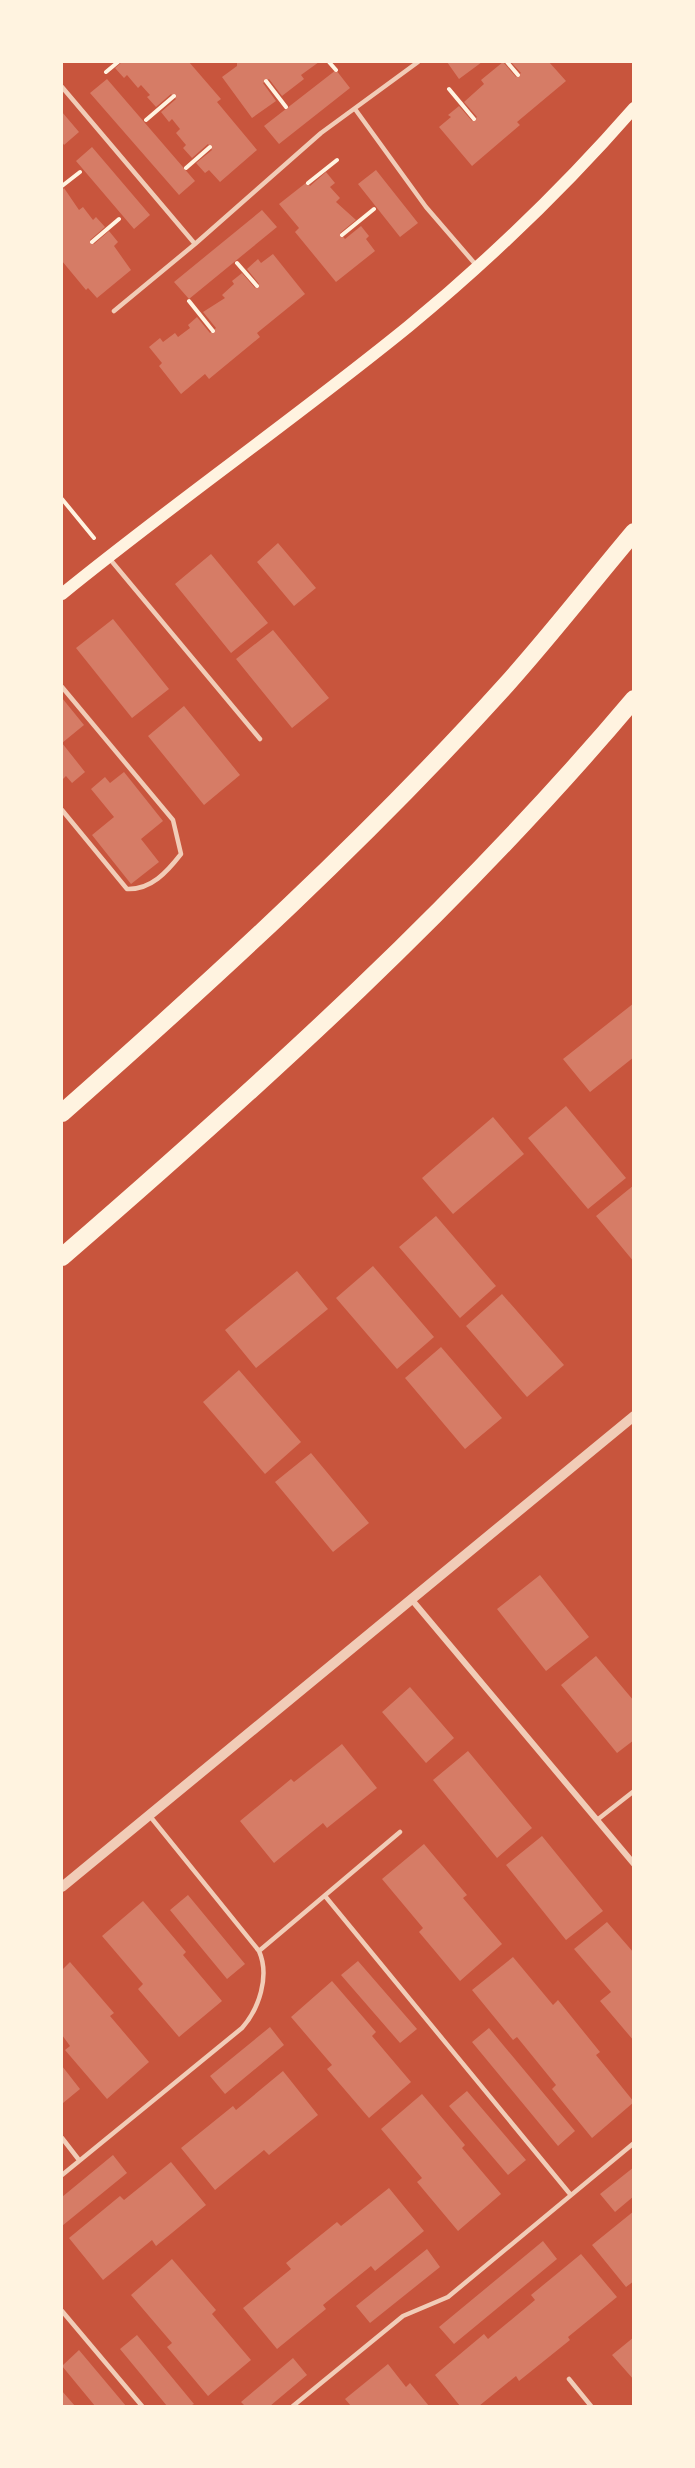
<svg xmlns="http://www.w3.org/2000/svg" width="695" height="2468" font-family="Georgia,serif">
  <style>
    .building { fill: #d67c66 }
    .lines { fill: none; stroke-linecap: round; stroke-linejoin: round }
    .path { stroke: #fff3e0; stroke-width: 4 }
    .service { stroke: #f1ccb7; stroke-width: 4.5 }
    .minor { stroke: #f1ccb7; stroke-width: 6 }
    .tertiary { stroke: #f1ccb7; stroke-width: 10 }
    .secondary { stroke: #fff3e0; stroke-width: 12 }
    .motorway { stroke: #fff3e0; stroke-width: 18 }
  </style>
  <rect width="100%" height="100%" fill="#c8553d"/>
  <!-- building -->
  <path class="building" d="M122 62H189L221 99 217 102 257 150 220 182 209 170 205 173 196 163 212 150 208 144 192 158 183 148 186 145 176 133 180 129 172 119 169 122 161 112 176 99 171 94 156 107 147 97 150 95 141 85 138 88 127 75 124 78 115 68Z
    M237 62H319L301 75 304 79 282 96 269 79 263 83 276 101 252 118 222 77 237 66Z
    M447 62H482L459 79Z
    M503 62 516 77 521 73 511 62H549L566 81 517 122 520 125 472 166 439 127 451 117 448 115 459 106 472 121 477 117 464 102 484 84 481 80Z
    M336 70 350 88 279 144 264 126Z
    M107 79 195 181 179 195 90 93Z
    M62 112 79 132 64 145 62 142Z
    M92 147 150 215 134 229 76 161Z
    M376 170 418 223 400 237 358 184Z
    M326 172 335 183 330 187 340 198 336 202 356 220 340 233 345 239 361 226 369 236 366 239 375 251 336 282 295 232 299 228 279 204 307 182 310 186Z
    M64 188 79 210 83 207 93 220 96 217 105 227 90 240 94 244 109 231 118 242 114 246 131 270 97 298 88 288 86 290 62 261V190Z
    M262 210 277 227 189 299 174 282Z
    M273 254 305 294 257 333 260 337 209 379 205 374 181 394 159 366 162 363 149 347 160 338 163 342 175 333 178 337 190 328 188 325 197 317 210 333 216 328 203 312 225 298 222 295 234 284 232 281 242 273 255 288 259 284 247 269 258 259 261 263Z
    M278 543 316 588 294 606 257 562Z
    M211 554 268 623 231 653 175 584Z
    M113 619 169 689 132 718 76 648Z
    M273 630 329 698 292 728 236 659Z
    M62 698 84 725 62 743Z
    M184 706 240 775 204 805 148 736Z
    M62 743 85 772 72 783 66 776 62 780Z
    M124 772 163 821 141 839 159 862 131 884 92 835 114 817 91 789 105 777 110 783Z
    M634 1003V1057L590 1092 563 1059Z
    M566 1106 626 1178 588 1209 528 1138Z
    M493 1117 524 1154 453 1214 422 1178Z
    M634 1185V1262L596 1216Z
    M436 1216 496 1286 460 1318 399 1247Z
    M373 1266 434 1337 397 1369 336 1298Z
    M297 1271 328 1309 256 1368 225 1330Z
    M502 1294 564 1365 527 1397 466 1326Z
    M441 1347 502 1418 465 1449 405 1378Z
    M239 1370 301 1442 265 1474 203 1402Z
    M311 1453 369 1523 333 1552 275 1482Z
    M540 1575 589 1637 546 1671 497 1609Z
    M596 1656 634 1701V1740L617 1753 561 1685Z
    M410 1687 454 1738 426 1763 382 1712Z
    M342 1744 377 1788 327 1828 323 1823 274 1863 240 1821 291 1779 294 1782Z
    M468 1751 532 1828 497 1858 433 1780Z
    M542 1836 603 1911 566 1940 506 1865Z
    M424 1844 467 1895 463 1898 502 1944 460 1981 419 1932 423 1928 382 1879Z
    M188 1895 245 1964 227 1979 170 1910Z
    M143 1901 186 1952 183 1955 222 2001 179 2037 138 1989 143 1984 102 1936Z
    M607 1922 634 1953V2041L600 2001 611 1992 574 1949Z
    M513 1957 553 2005 558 2000 600 2052 596 2055 634 2102 592 2138 552 2089 556 2085 517 2037 513 2040 472 1990Z
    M358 1961 417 2029 400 2043 341 1975Z
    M70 1962 114 2013 110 2016 149 2062 107 2099 65 2050 70 2046 62 2035V1970Z
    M332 1981 376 2032 372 2036 411 2082 369 2118 327 2069 332 2065 291 2017Z
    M270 2027 284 2045 225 2094 210 2076Z
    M489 2028 575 2131 558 2146 472 2042Z
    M62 2066 80 2089 63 2103 62 2102Z
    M283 2071 318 2115 269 2155 264 2150 215 2190 181 2148 233 2106 236 2110Z
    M467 2091 526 2160 508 2175 449 2106Z
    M422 2094 465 2145 462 2148 501 2194 458 2231 417 2182 422 2178 381 2129Z
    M113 2155 127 2173 62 2226V2197Z
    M171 2162 206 2205 156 2246 152 2240 103 2280 69 2238 120 2196 124 2200Z
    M634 2167V2196L615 2212 600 2194Z
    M389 2188 424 2231 375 2271 371 2266 323 2305 326 2309 277 2349 243 2308 291 2269 286 2263 337 2222 341 2226Z
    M634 2211V2281L626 2287 592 2245Z
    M543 2241 557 2259 454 2344 439 2327Z
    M427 2249 440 2267 370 2323 356 2306Z
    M581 2254 617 2297 568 2337 570 2340 519 2381 516 2376 479 2406H460L435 2375 484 2334 488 2339 535 2300 531 2295Z
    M172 2259 216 2310 212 2314 251 2360 208 2396 167 2347 172 2343 131 2295Z
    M137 2335 194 2404 190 2406H167L120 2349Z
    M634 2337V2380L612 2355Z
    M79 2350 126 2406H95L62 2366Z
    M293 2358 307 2375 270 2406H245L241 2402Z
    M388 2364 406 2387 410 2383 429 2406H351L345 2399Z
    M62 2391 75 2406H62Z"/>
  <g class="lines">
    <!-- path -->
    <path class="path" d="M329 62 336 70
      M507 62 518 75
      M106 72 118 62
      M266 81 286 107
      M449 89 474 119
      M146 120 174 96
      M186 168 210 147
      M308 183 337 160
      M62 186 80 172
      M342 235 374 209
      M92 242 119 219
      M237 263 257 286
      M189 301 213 331
      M62 499 94 538"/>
    <!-- service -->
    <path class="service" d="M62 87 195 244 321 133 418 62
      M355 109 426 207 476 265
      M114 311 195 244
      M109 558 260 739
      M62 687 173 820 181 854C167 872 151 890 127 889L62 810
      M597 1820 634 1791
      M325 1896 570 2194
      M259 1951 400 1832
      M62 2138 79 2160
      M62 2175 242 2028C259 2009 270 1976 259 1951L149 1815
      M62 2311 142 2406
      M569 2379 591 2406
      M293 2406 403 2316 448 2297 634 2143"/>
    <!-- minor -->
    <path class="minor" d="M412 1600 634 1864"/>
    <!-- tertiary -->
    <path class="tertiary" d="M62 1887 634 1416"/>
    <!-- secondary -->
    <path class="secondary" d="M62 594C175 502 296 418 409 326 489 260 565 187 634 108"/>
    <!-- motorway -->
    <path class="motorway" d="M62 1113C216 977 368 838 506 685 550 636 591 583 634 532
      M62 1257C263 1083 462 903 634 699"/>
  </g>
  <!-- border -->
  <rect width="695" height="2468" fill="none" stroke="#fff3e0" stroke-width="126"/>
</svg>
